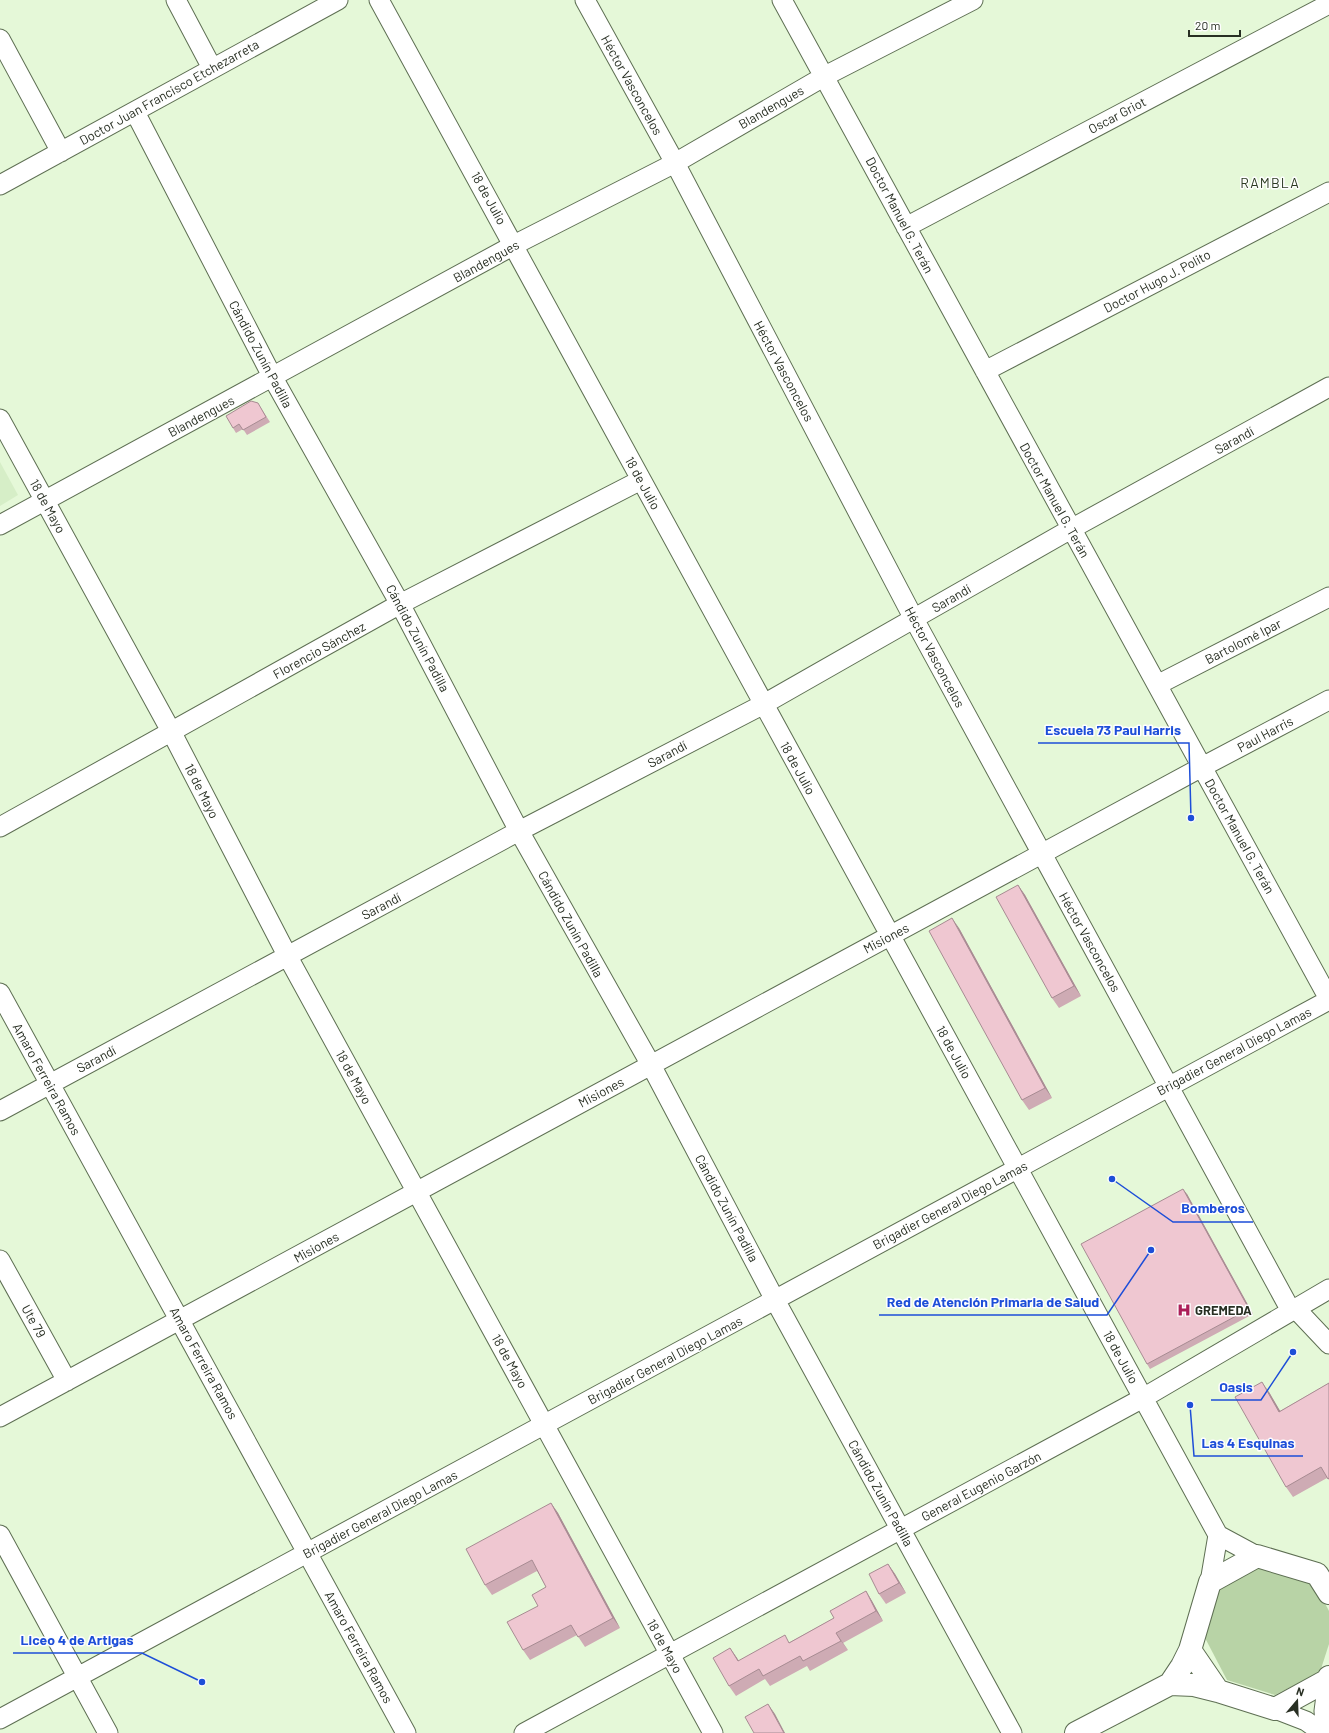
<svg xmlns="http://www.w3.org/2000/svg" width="1329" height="1733" font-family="Barlow,sans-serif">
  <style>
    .built { fill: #d6eec7 }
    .green { fill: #b8d3a6 }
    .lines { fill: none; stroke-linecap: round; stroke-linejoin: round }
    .street-casing { stroke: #5e6f53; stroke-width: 21 }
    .primary-casing { stroke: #5e6f53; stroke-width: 24 }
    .street { stroke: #fff; stroke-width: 19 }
    .primary { stroke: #fff; stroke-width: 22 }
    .wall { fill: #ceabb4 }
    .shaded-wall { fill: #a78b92 }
    .building { fill: #efc7d1; stroke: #a78b92 }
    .labels { text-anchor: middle; stroke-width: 3; stroke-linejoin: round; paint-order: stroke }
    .street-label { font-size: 13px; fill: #282f23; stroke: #fefefe }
    .poi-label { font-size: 13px; font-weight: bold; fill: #282f23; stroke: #fefefe; text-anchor: start }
    .neighbourhood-label { font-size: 14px; letter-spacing: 1px; fill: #2c3b22; stroke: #fefefe }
    .leader { fill: none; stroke: #1d4ed8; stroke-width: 1.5 }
    .callout-dot { fill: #1d4ed8; stroke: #fefefe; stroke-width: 1.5 }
    .callout-label { font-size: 14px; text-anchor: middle; font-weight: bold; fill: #1d4ed8; stroke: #fefefe; stroke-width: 3; stroke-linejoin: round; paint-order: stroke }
  </style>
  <rect width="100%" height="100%" fill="#e5f8d8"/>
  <!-- built -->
  <path class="built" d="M0 462 18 495 0 506Z"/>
  <!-- green -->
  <path class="green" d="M1262 1564 1312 1579 1329 1611V1644L1320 1672 1275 1695 1227 1680 1204 1636 1217 1589Z"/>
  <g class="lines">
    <!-- street casing -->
    <g class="street-casing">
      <path id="street" d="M176 0 212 68
        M379 0 1218 1535 1257 1556
        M585 0 675 163 914 619 1291 1311
        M782 0 1329 999
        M0 39 61 152
        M135 112 273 378 400 604 519 831 651 1065 775 1300 1012 1733
        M0 185 338 0
        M906 227 1329 4
        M985 371 1329 192
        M0 419 172 733 288 957 713 1733
        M0 525 514 245 675 163 825 76 973 0
        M1157 685 1329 597
        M0 827 400 604 641 480
        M0 993 406 1733
        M0 1111 519 831 764 704 1071 529 1329 387
        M0 1260 67 1381
        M1295 1308 1329 1344
        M0 1417 1202 767 1329 700
        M0 1535 108 1733
        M1210 1582 1218 1535
        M1275 1709 1306 1721 1323 1733
        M0 1719 1329 1000
        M524 1733 1143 1398 1329 1289
        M1326 1733 1324 1711 1328 1680"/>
    </g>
    <!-- primary casing -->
    <g class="primary-casing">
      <path id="primary" d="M1190 1650 1218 1691 1275 1709 1328 1680 1329 1677
        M1170 1684 1194 1685 1218 1691
        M1076 1733 1170 1684 1182 1666 1190 1650 1210 1582 1257 1556 1317 1574 1329 1593"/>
    </g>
    <!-- street -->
    <use href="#street" class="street"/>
    <!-- primary -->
    <use href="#primary" class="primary"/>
  </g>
  <!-- wall -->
  <path class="wall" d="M261 408 270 422 247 435 243 429 236 433 233 428Z
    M1018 885 1025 895 1081 996 1059 1008 1052 998Z
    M959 928 1052 1098 1029 1110 1022 1100Z
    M1187 1194 1253 1314 1150 1369 1147 1364Z
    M1329 1383V1480L1327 1478 1293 1497 1286 1487 1269 1392 1280 1411Z
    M551 1503 558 1513 620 1628 585 1647 577 1635 530 1660 523 1650 538 1606 546 1587 537 1571 492 1595 485 1585Z
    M888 1564 895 1574 906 1593 886 1604 879 1594Z
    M866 1591 872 1601 883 1621 843 1643 848 1650 810 1671 807 1666 770 1686 765 1679 736 1696 729 1686 730 1648 739 1661 790 1642 834 1618Z"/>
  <!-- shaded-wall -->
  <path class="shaded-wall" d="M1018 885 1025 895 1081 996 1074 986Z
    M952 918 959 928 1052 1098 1045 1088Z
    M1183 1189 1187 1194 1253 1314 1249 1309Z
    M1262 1382 1269 1392 1286 1421 1279 1412Z
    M551 1503 558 1513 620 1628 613 1618Z
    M888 1564 895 1574 906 1593 899 1583Z
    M866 1591 872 1601 883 1621 876 1611Z
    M836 1633 843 1643 848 1650 841 1641Z
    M730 1648 737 1658 745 1671 738 1661Z
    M768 1704 775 1714 785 1733H784Z"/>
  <!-- building -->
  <path class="building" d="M251 401 258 403 266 417 243 430 239 424 233 428 226 416Z
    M1018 885 1074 986 1052 998 996 897Z
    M952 918 1045 1088 1022 1100 929 931Z
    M1183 1189 1249 1309 1147 1364 1081 1244Z
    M1262 1382 1279 1412 1329 1383V1478L1328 1479 1321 1467 1286 1487 1235 1397Z
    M551 1503 613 1618 578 1637 571 1625 523 1650 507 1622 538 1606 532 1595 546 1587 532 1560 485 1585 466 1549Z
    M888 1564 899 1583 879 1594 869 1574Z
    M866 1591 876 1611 836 1633 841 1641 803 1661 800 1656 763 1676 759 1669 729 1686 713 1658 730 1648 738 1661 785 1635 789 1643 834 1618 830 1611Z
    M768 1704 784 1733H754L745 1717Z"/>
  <!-- icons -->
  <defs>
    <g id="hospital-bare" transform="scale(1.08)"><path d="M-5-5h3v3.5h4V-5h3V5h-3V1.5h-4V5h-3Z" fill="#ac1e59" stroke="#fefefe" stroke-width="2.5" paint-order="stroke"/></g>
  </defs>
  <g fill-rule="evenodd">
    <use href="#hospital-bare" x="1184" y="1310"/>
  </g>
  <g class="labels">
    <!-- street labels -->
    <g class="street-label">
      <text transform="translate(632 85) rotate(61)" y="5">Héctor Vasconcelos</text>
      <text transform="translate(169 92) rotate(-29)" y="5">Doctor Juan Francisco Etchezarreta</text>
      <text transform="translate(771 107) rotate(-30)" y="5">Blandengues</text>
      <text transform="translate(1117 115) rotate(-28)" y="5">Oscar Griot</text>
      <text transform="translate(489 198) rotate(61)" y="5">18 de Julio</text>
      <text transform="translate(900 215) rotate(62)" y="5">Doctor Manuel G. Terán</text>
      <text transform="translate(486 261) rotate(-29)" y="5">Blandengues</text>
      <text transform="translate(1157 281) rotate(-28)" y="5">Doctor Hugo J. Polito</text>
      <text transform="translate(261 354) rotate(62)" y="5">Cándido Zunín Padilla</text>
      <text transform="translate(784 371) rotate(62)" y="5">Héctor Vasconcelos</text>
      <text transform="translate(201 416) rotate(-28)" y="5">Blandengues</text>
      <text transform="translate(1234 440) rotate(-29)" y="5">Sarandí</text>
      <text transform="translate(643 483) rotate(61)" y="5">18 de Julio</text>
      <text transform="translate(1055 500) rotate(61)" y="5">Doctor Manuel G. Terán</text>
      <text transform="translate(48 506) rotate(61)" y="5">18 de Mayo</text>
      <text transform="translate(951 598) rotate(-30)" y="5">Sarandí</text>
      <text transform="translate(418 638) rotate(62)" y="5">Cándido Zunín Padilla</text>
      <text transform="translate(1243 641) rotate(-27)" y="5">Bartolomé Ipar</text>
      <text transform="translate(319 650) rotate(-29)" y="5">Florencio Sánchez</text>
      <text transform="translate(935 657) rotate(62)" y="5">Héctor Vasconcelos</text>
      <text transform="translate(1265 734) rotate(-28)" y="5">Paul Harris</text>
      <text transform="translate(667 754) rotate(-28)" y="5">Sarandí</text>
      <text transform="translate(798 768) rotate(61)" y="5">18 de Julio</text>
      <text transform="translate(202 791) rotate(63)" y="5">18 de Mayo</text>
      <text transform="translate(1240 836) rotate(61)" y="5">Doctor Manuel G. Terán</text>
      <text transform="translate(381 906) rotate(-28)" y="5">Sarandí</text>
      <text transform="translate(571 924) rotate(61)" y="5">Cándido Zunín Padilla</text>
      <text transform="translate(886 938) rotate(-28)" y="5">Misiones</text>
      <text transform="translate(1090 942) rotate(61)" y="5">Héctor Vasconcelos</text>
      <text transform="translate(1234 1051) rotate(-28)" y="5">Brigadier General Diego Lamas</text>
      <text transform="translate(954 1052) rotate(61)" y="5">18 de Julio</text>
      <text transform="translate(96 1059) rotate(-28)" y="5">Sarandí</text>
      <text transform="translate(354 1077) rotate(61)" y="5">18 de Mayo</text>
      <text transform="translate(47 1079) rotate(61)" y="5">Amaro Ferreira Ramos</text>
      <text transform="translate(601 1092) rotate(-28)" y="5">Misiones</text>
      <text transform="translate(950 1205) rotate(-28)" y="5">Brigadier General Diego Lamas</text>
      <text transform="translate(727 1208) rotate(62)" y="5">Cándido Zunín Padilla</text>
      <text transform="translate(316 1247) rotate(-29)" y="5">Misiones</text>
      <text transform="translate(34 1321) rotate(61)" y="5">Ute 79</text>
      <text transform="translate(1121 1357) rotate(61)" y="5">18 de Julio</text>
      <text transform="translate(665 1360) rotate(-28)" y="5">Brigadier General Diego Lamas</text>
      <text transform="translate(510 1361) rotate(61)" y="5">18 de Mayo</text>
      <text transform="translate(204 1363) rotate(61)" y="5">Amaro Ferreira Ramos</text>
      <text transform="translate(981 1486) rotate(-28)" y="5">General Eugenio Garzón</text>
      <text transform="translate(881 1493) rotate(61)" y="5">Cándido Zunín Padilla</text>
      <text transform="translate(380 1514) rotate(-28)" y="5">Brigadier General Diego Lamas</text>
      <text transform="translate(665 1646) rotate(61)" y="5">18 de Mayo</text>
      <text transform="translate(359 1647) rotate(61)" y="5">Amaro Ferreira Ramos</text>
    </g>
    <!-- poi labels -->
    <g class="poi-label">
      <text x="1195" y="1315">GREMEDA</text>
    </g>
    <!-- neighbourhood labels -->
    <g class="neighbourhood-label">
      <text x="1270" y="188">RAMBLA</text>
    </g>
  </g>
  <!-- callouts -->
  <path class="leader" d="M1191 818L1189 743H1038M1112 1179L1173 1222H1253M1151 1250L1107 1315H879M1293 1352L1261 1400H1211M1190 1405L1194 1456H1303M202 1682L142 1653H13"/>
  <g class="callout-dot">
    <circle cx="1191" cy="818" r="4"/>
    <circle cx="1112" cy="1179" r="4"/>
    <circle cx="1151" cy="1250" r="4"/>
    <circle cx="1293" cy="1352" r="4"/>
    <circle cx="1190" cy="1405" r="4"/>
    <circle cx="202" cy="1682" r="4"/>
  </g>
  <g class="callout-label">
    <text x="1113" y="735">Escuela 73 Paul Harris</text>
    <text x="1213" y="1213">Bomberos</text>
    <text x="993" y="1307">Red de Atención Primaria de Salud</text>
    <text x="1236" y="1392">Oasis</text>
    <text x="1248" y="1448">Las 4 Esquinas</text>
    <text x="77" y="1645">Liceo 4 de Artigas</text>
  </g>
  <!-- north arrow -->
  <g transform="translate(1297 1701) rotate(19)" stroke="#fefefe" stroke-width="3" paint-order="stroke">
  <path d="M0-3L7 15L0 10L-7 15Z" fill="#282f23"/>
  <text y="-6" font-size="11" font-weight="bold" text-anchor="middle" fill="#282f23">N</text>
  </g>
  <!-- scale -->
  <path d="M1189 30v6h51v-6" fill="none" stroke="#282f23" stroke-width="2"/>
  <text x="1195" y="30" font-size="12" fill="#282f23" stroke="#fefefe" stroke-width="3" paint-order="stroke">20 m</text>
</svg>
